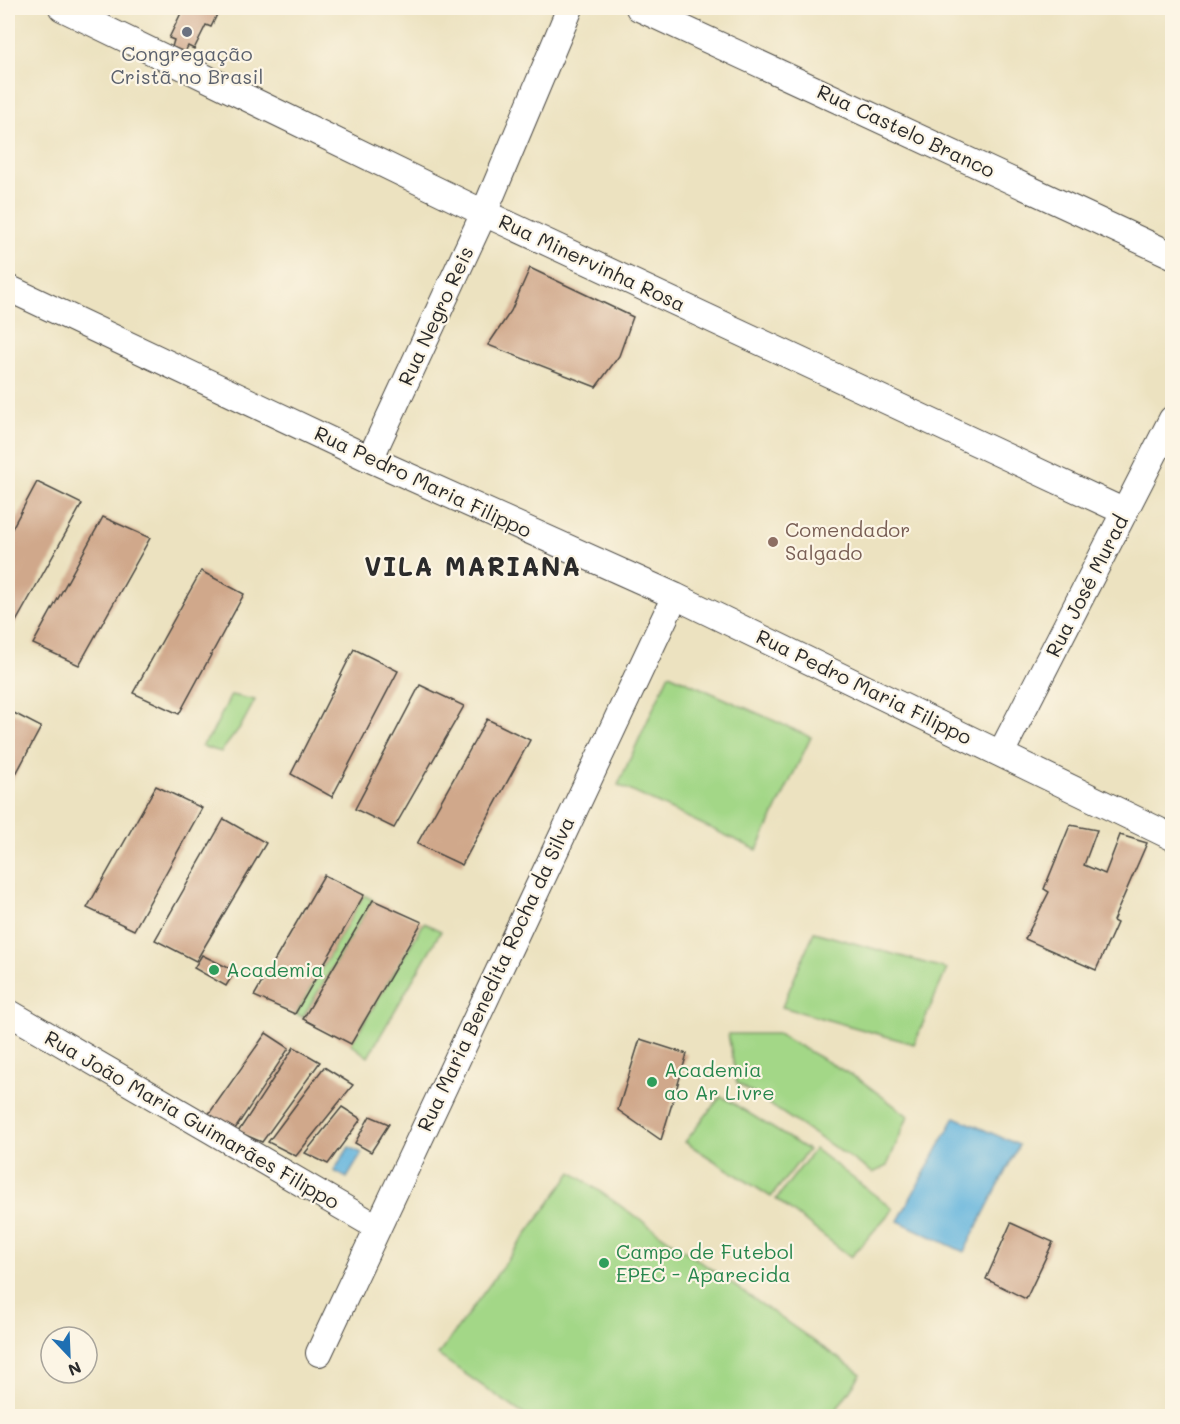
<svg xmlns="http://www.w3.org/2000/svg" width="1180" height="1424" font-family="Mali,sans-serif">
  <style>
    .green { fill: #a3d787; stroke: #678159; stroke-width: 1.5 }
    .water { fill: #62b4dd; stroke: #467084; stroke-width: 1.5 }
    .building { fill: #d0a88b }
    .lines { fill: none; stroke-linecap: round; stroke-linejoin: round }
    .minor-casing { stroke: #484641; stroke-width: 28 }
    .minor { stroke: #fff; stroke-width: 26 }
    .worship-dot { fill: #6b7280; stroke: #fcf5e5; stroke-width: 2 }
    .education-dot { fill: #8d6e63; stroke: #fcf5e5; stroke-width: 2 }
    .leisure-dot { fill: #2e9e5b; stroke: #fcf5e5; stroke-width: 2 }
    .labels { text-anchor: middle; stroke-width: 4.5; stroke-linejoin: round; paint-order: stroke }
    .worship-label { font-size: 20px; fill: #5b616d; stroke: #fcf5e5 }
    .street-label { font-size: 20px; fill: #2b2b2b; stroke: #fcf5e5 }
    .education-label { font-size: 20px; fill: #785e54; stroke: #fcf5e5; text-anchor: start }
    .leisure-label { font-size: 20px; fill: #27864d; stroke: #fcf5e5; text-anchor: start }
    .district-label { font-size: 26px; font-weight: bold; letter-spacing: 1.5px; fill: #2b2b2b; stroke: #fcf5e5 }
  </style>
  <rect width="100%" height="100%" fill="#fcf5e5"/>
  <filter id="ink" filterUnits="userSpaceOnUse"><feTurbulence type="fractalNoise" baseFrequency=".0167" numOctaves="2"/><feDisplacementMap in="SourceGraphic" scale="12" xChannelSelector="R" yChannelSelector="G"/><feConvolveMatrix kernelMatrix="1 2 1 2 8 2 1 2 1" color-interpolation-filters="sRGB"/></filter>
  <filter id="wash" filterUnits="userSpaceOnUse"><feTurbulence type="fractalNoise" baseFrequency=".008" numOctaves="4" result="noise"/><feDisplacementMap in="SourceGraphic" scale="24" xChannelSelector="R" yChannelSelector="G"/><feGaussianBlur stdDeviation="1.35" result="paint"/><feColorMatrix in="noise" values="0 0 0 0 0 0 0 0 0 0 0 0 0 0 0 0 0 1.4 0 .05"/><feComposite in="paint" operator="in"/></filter>
  <g filter="url(#wash)">
    <rect width="100%" height="100%" fill="#ece2c0"/>
    <!-- green -->
    <path class="green" d="M669 674 811 737 757 850 618 785Z
      M231 695 255 700 241 726 221 752 201 746 211 735Z
      M364 895 373 900 303 1017 296 1014Z
      M424 923 441 931 368 1057 351 1044Z
      M814 932 947 969 914 1044 782 1007Z
      M728 1034H778L860 1080 908 1116 887 1166 873 1173 737 1083Z
      M721 1096 808 1150 771 1197 685 1142Z
      M815 1149 893 1209 851 1257 776 1199Z
      M572 1172 861 1374 832 1416H526L438 1355Z"/>
    <!-- water -->
    <path class="water" d="M955 1117 1019 1145 964 1252 898 1221Z
      M349 1147 362 1153 347 1178 334 1171Z"/>
    <g id="blocks">
      <!-- building -->
      <path class="building" d="M179 8H220L211 27 206 25 194 49 188 46 185 52 172 47 174 40 169 38 181 13 177 11Z
        M530 268 633 317 619 356 596 387 488 345 511 311Z
        M37 482 82 504 13 627 8 624V536Z
        M103 517 150 538 79 665 33 644Z
        M201 571 244 594 179 714 133 693Z
        M354 649 398 671 332 797 291 774Z
        M420 685 464 706 394 828 355 809Z
        M8 710 41 727 8 789Z
        M487 719 530 740 462 865 417 844Z
        M156 786 202 808 134 930 87 908Z
        M224 819 266 843 196 961 155 940Z
        M1070 825 1097 830 1084 865 1105 874 1120 835 1147 843 1113 921 1117 923 1096 970 1025 939 1049 892 1044 889Z
        M324 875 364 895 295 1014 254 996Z
        M373 900 422 922 351 1044 303 1019Z
        M202 955 235 971 226 986 194 968Z
        M266 1033 289 1048 235 1129 208 1115Z
        M640 1039 687 1054 661 1140 618 1110Z
        M294 1047 320 1062 262 1142 238 1132Z
        M324 1067 353 1085 296 1156 268 1142Z
        M342 1107 361 1119 328 1164 305 1153Z
        M370 1116 389 1124 371 1152 355 1143Z
        M1011 1223 1053 1242 1026 1299 986 1279Z"/>
    </g>
  </g>
  <g filter="url(#ink)">
    <use href="#blocks" fill-opacity="0" stroke="#484641" stroke-width="1.5"/>
    <g class="lines">
      <!-- minor casing -->
      <g class="minor-casing">
        <path id="minor" d="M62 8 484 213 1125 512
          M639 8 1172 255
          M8 288 370 459 675 596 1172 837
          M370 459 484 213 570 8
          M1001 753 1172 419
          M8 1012 377 1227
          M319 1353 675 596"/>
      </g>
      <!-- minor -->
      <use href="#minor" class="minor"/>
    </g>
  </g>
  <!-- markers -->
  <circle class="worship-dot" cx="187" cy="32" r="6"/>
  <circle class="education-dot" cx="773" cy="542" r="6"/>
  <g class="leisure-dot">
    <circle cx="214" cy="970" r="6"/>
    <circle cx="652" cy="1082" r="6"/>
    <circle cx="604" cy="1263" r="6"/>
  </g>
  <g class="labels">
    <!-- worship labels -->
    <g class="worship-label">
      <text x="187" y="61">Congregação<tspan x="187" dy="23">Cristã no Brasil</tspan></text>
    </g>
    <!-- street labels -->
    <g class="street-label">
      <text transform="translate(906 131) rotate(25)" y="7">Rua Castelo Branco</text>
      <text transform="translate(592 263) rotate(25)" y="7">Rua Minervinha Rosa</text>
      <text transform="translate(436 316) rotate(-65)" y="7">Rua Negro Reis</text>
      <text transform="translate(423 482) rotate(25)" y="7">Rua Pedro Maria Filippo</text>
      <text transform="translate(1087 586) rotate(-63)" y="7">Rua José Murad</text>
      <text transform="translate(864 687) rotate(26)" y="7">Rua Pedro Maria Filippo</text>
      <text transform="translate(496 974) rotate(-65)" y="7">Rua Maria Benedita Rocha da Silva</text>
      <text transform="translate(192 1120) rotate(30)" y="7">Rua João Maria Guimarães Filippo</text>
    </g>
    <!-- education labels -->
    <g class="education-label">
      <text x="785" y="537">Comendador<tspan x="785" dy="23">Salgado</tspan></text>
    </g>
    <!-- leisure labels -->
    <g class="leisure-label">
      <text x="226" y="977">Academia</text>
      <text x="664" y="1077">Academia<tspan x="664" dy="23">ao Ar Livre</tspan></text>
      <text x="616" y="1259">Campo de Futebol<tspan x="616" dy="23">EPEC - Aparecida</tspan></text>
    </g>
    <!-- district labels -->
    <g class="district-label">
      <text x="473" y="576">VILA MARIANA</text>
    </g>
  </g>
  <!-- margin -->
  <rect width="1180" height="1424" fill="none" stroke="#fcf5e5" stroke-width="30"/>
  <!-- north arrow -->
  <g transform="translate(69 1355) rotate(157)"><circle r="28" fill="#fcf5e5" stroke="#a8a49b" stroke-width="1.5"/>
  <path d="M0-4.5L10 22L0 15L-10 22Z" fill="#1f6fb2"/>
  <text y="-9" font-size="16" font-weight="bold" text-anchor="middle" fill="#2b2b2b">N</text>
  </g>
</svg>
